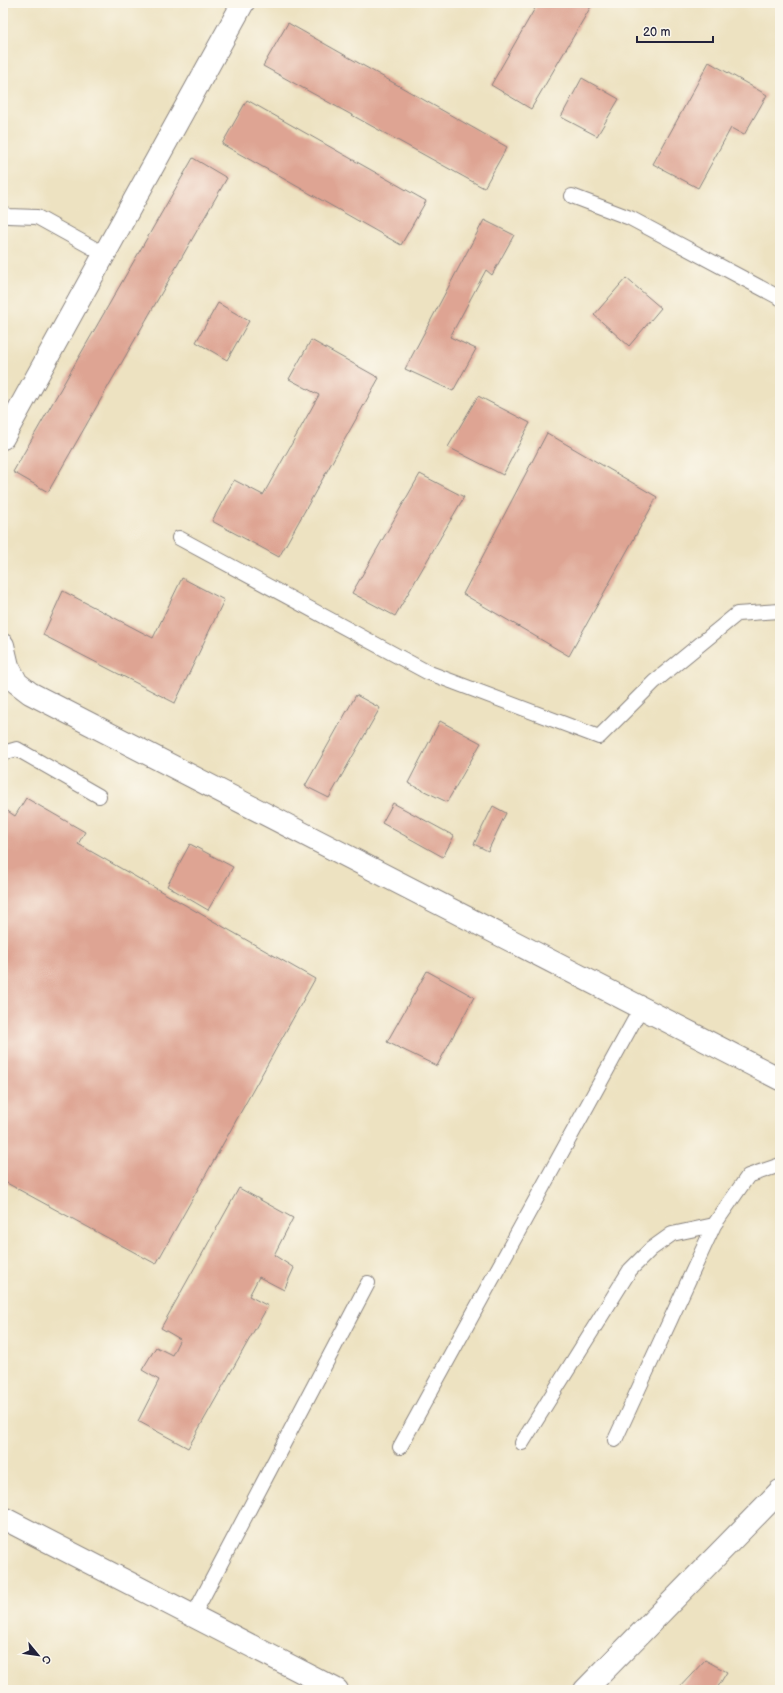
<svg xmlns="http://www.w3.org/2000/svg" width="783" height="1693" font-family="'Balsamiq Sans',sans-serif">
  <style>
    .building { fill: #dea493 }
    .lines { fill: none; stroke-linecap: round; stroke-linejoin: round }
    .service-casing { stroke: #88827e; stroke-width: 16 }
    .minor-casing { stroke: #88827e; stroke-width: 24 }
    .tertiary-casing { stroke: #88827e; stroke-width: 24 }
    .service { stroke: #fff; stroke-width: 14 }
    .minor { stroke: #fff; stroke-width: 22 }
    .tertiary { stroke: #fff; stroke-width: 22 }
  </style>
  <rect width="100%" height="100%" fill="#fbf7ec"/>
  <filter id="ink" filterUnits="userSpaceOnUse"><feTurbulence type="fractalNoise" baseFrequency=".025" numOctaves="2"/><feDisplacementMap in="SourceGraphic" scale="8" xChannelSelector="R" yChannelSelector="G"/><feConvolveMatrix kernelMatrix="1 2 1 2 8 2 1 2 1" color-interpolation-filters="sRGB"/></filter>
  <filter id="wash" filterUnits="userSpaceOnUse"><feTurbulence type="fractalNoise" baseFrequency=".012" numOctaves="4" result="noise"/><feDisplacementMap in="SourceGraphic" scale="16" xChannelSelector="R" yChannelSelector="G"/><feGaussianBlur stdDeviation="0.9" result="paint"/><feColorMatrix in="noise" values="0 0 0 0 0 0 0 0 0 0 0 0 0 0 0 0 0 1.4 0 .05"/><feComposite in="paint" operator="in"/></filter>
  <g filter="url(#wash)">
    <rect width="100%" height="100%" fill="#ede2c1"/>
    <g id="blocks">
      <!-- building -->
      <path class="building" d="M538 3H593L531 109 491 85Z
        M288 23 507 147 484 188 263 66Z
        M709 62 767 95 744 135 731 128 698 188 653 164Z
        M582 78 619 99 597 136 561 117Z
        M247 100 426 201 401 245 222 144Z
        M193 158 227 178 48 492 13 472Z
        M484 220 514 235 492 275 486 270 450 337 476 349 453 391 405 369Z
        M626 278 661 308 629 346 594 315Z
        M218 303 249 321 227 360 196 342Z
        M311 340 379 378 279 557 212 521 234 480 263 495 319 395 289 379Z
        M478 396 530 423 503 475 448 447Z
        M547 433 657 497 569 656 463 594Z
        M420 474 464 497 395 616 352 593Z
        M182 578 224 600 175 703 43 635 63 591 153 638Z
        M356 695 380 708 329 798 305 786Z
        M440 721 481 743 447 802 408 783Z
        M26 798 85 832 78 844 315 979 156 1264 3 1181V808L15 816Z
        M393 803 454 836 443 857 382 823Z
        M493 806 506 813 488 851 474 844Z
        M190 844 233 867 208 910 167 886Z
        M427 971 474 997 437 1066 387 1042Z
        M239 1188 293 1218 274 1255 294 1268 284 1290 259 1277 249 1296 268 1306 188 1448 138 1421 159 1380 142 1370 156 1347 172 1355 180 1339 161 1328Z
        M705 1660 727 1672 716 1690H677Z"/>
    </g>
  </g>
  <g filter="url(#ink)">
    <use href="#blocks" fill-opacity="0" stroke="#88827e" stroke-width="1"/>
    <g class="lines">
      <!-- service casing -->
      <g class="service-casing">
        <path id="service" d="M572 196 630 218 780 298
          M3 213 8 216 37 217 104 254
          M179 538 427 672 599 737 654 682 737 614 780 611
          M3 753 17 749 99 796
          M615 1440 714 1225 748 1176 780 1165
          M522 1443 630 1270 651 1249 672 1234 714 1225
          M400 1447 641 1008
          M193 1616 368 1283"/>
      </g>
      <!-- minor casing -->
      <g class="minor-casing">
        <path id="minor" d="M3 438 243 3
          M3 645 8 666 17 683 30 693 780 1079
          M3 1518 337 1690"/>
      </g>
      <!-- tertiary casing -->
      <g class="tertiary-casing">
        <path id="tertiary" d="M585 1690 780 1491"/>
      </g>
      <!-- service -->
      <use href="#service" class="service"/>
      <!-- minor -->
      <use href="#minor" class="minor"/>
      <!-- tertiary -->
      <use href="#tertiary" class="tertiary"/>
    </g>
  </g>
  <!-- margin -->
  <rect width="783" height="1693" fill="none" stroke="#fbf7ec" stroke-width="16"/>
  <!-- north arrow -->
  <g transform="translate(38 1655) rotate(119)" stroke="#fbf7ec" stroke-width="3" paint-order="stroke">
  <path d="M0-3L7 15L0 10L-7 15Z" fill="#22223b"/>
  <text y="-6" font-size="11" font-weight="bold" text-anchor="middle" fill="#22223b">С</text>
  </g>
  <!-- scale -->
  <path d="M637 36v6h76v-6" fill="none" stroke="#22223b" stroke-width="2"/>
  <text x="643" y="36" font-size="12" fill="#22223b" stroke="#fbf7ec" stroke-width="3" paint-order="stroke">20 m</text>
</svg>
